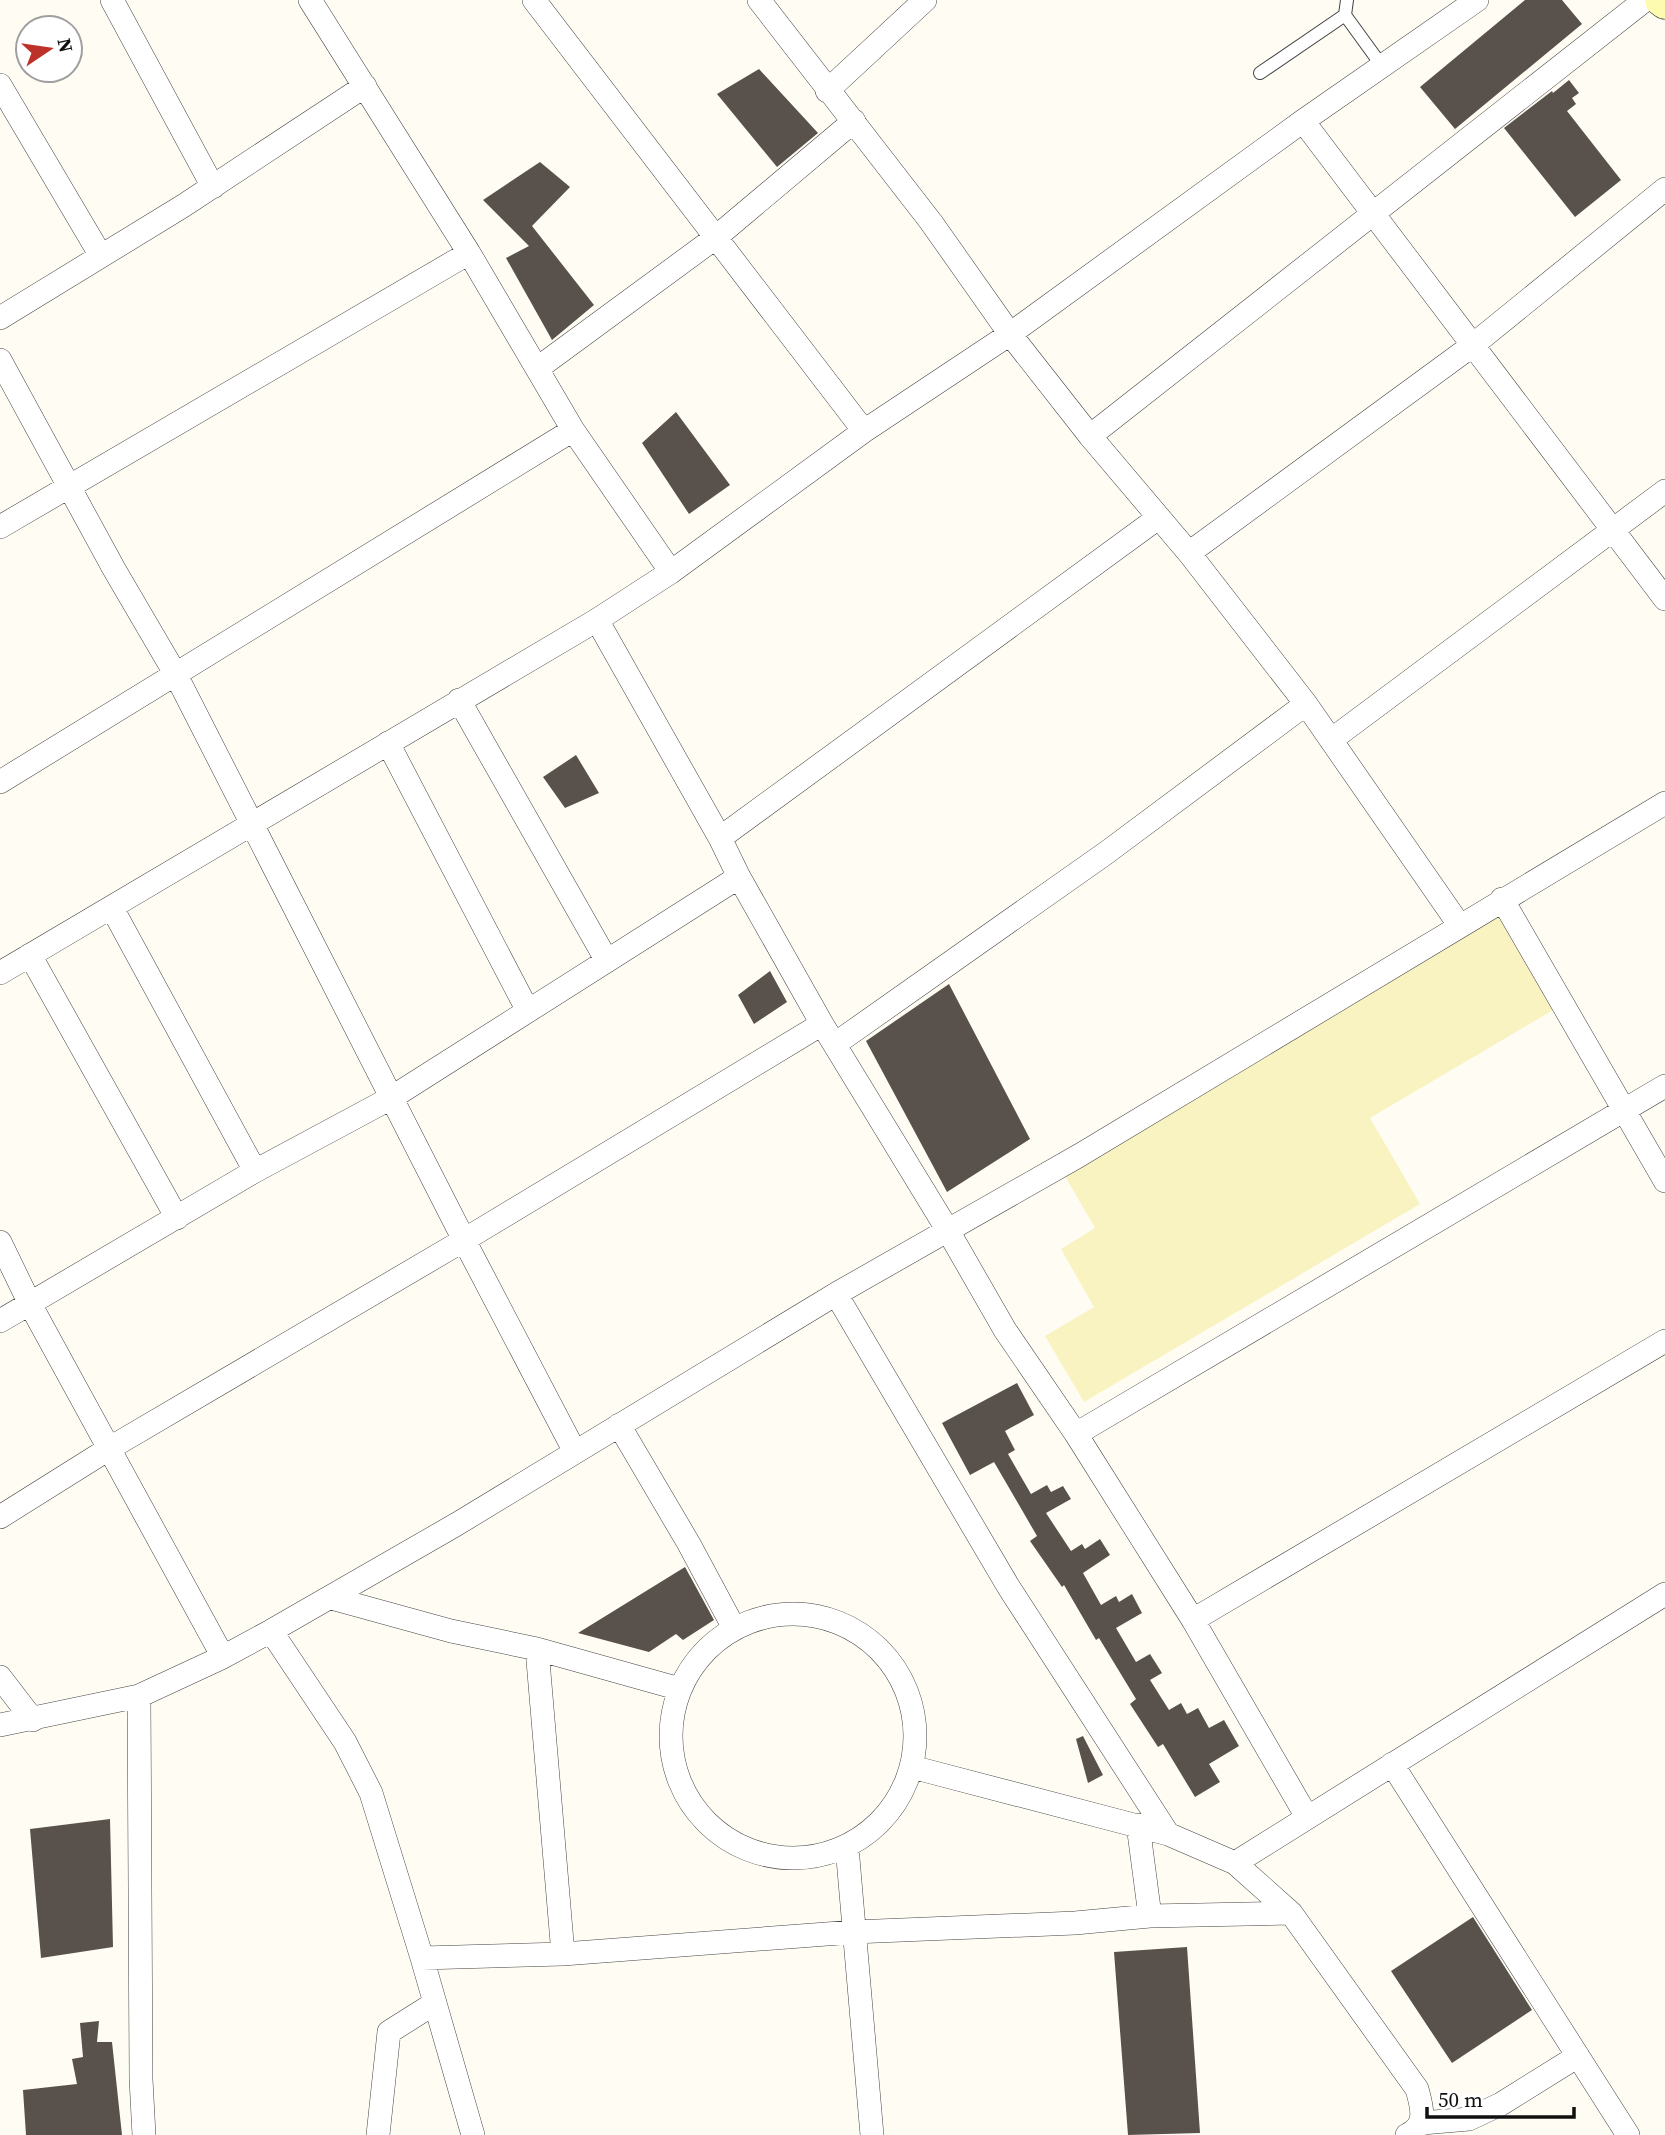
<svg xmlns="http://www.w3.org/2000/svg" width="1665" height="2135" font-family="'Source Serif 4',serif">
  <style>
    .sand { fill: #f9f2c1 }
    .building { fill: #59524c }
    .lines { fill: none; stroke-linecap: round; stroke-linejoin: round }
    .lane-casing { stroke: #434343; stroke-width: 14 }
    .street-casing { stroke: #434343; stroke-width: 24 }
    .secondary-casing { stroke: #323232; stroke-width: 33 }
    .lane { stroke: #fff; stroke-width: 12 }
    .street { stroke: #fff; stroke-width: 23 }
    .secondary { stroke: #fdfbb0; stroke-width: 32 }
  </style>
  <rect width="100%" height="100%" fill="#fffdf3"/>
  <!-- sand -->
  <path class="sand" d="M1500 903 1560 1006 1370 1118 1420 1204 1084 1402 1045 1336 1094 1307 1061 1249 1095 1228 1058 1164Z"/>
  <!-- building -->
  <path class="building" d="M1525 0H1562L1582 24 1455 129 1420 87Z
    M759 69 818 133 777 167 717 94Z
    M1569 80 1579 93 1572 98 1576 104 1567 111 1621 180 1575 217 1504 128 1552 91 1553 93Z
    M540 162 570 187 532 226 594 305 552 340 506 258 529 246 483 200Z
    M676 412 730 485 689 514 642 443Z
    M576 755 599 793 565 808 543 777Z
    M770 971 787 1002 754 1024 738 995Z
    M949 984 1030 1139 947 1192 866 1041Z
    M1017 1383 1034 1415 1005 1431 1015 1450 1008 1454 1031 1494 1047 1485 1051 1492 1063 1486 1071 1499 1046 1513 1071 1551 1082 1544 1085 1549 1100 1539 1110 1555 1083 1573 1101 1605 1116 1596 1119 1602 1132 1594 1142 1613 1116 1628 1136 1662 1150 1654 1162 1673 1150 1680 1169 1710 1181 1703 1187 1714 1198 1708 1209 1728 1224 1720 1239 1746 1209 1764 1220 1782 1195 1797 1163 1744 1158 1747 1130 1704 1136 1699 1099 1638 1096 1640 1064 1585 1062 1587 1030 1541 1037 1536 994 1462 970 1475 942 1423Z
    M685 1567 714 1620 683 1640 676 1634 649 1652 578 1633Z
    M1083 1736 1103 1775 1088 1783 1076 1739Z
    M110 1819 113 1947 41 1958 30 1829Z
    M1473 1917 1532 2010 1452 2063 1391 1971Z
    M1187 1947 1200 2133 1128 2135 1114 1952Z
    M99 2021 97 2042H112L122 2135H26L23 2090 77 2084 72 2059 83 2057 80 2023Z"/>
  <g class="lines">
    <!-- lane casing -->
    <g class="lane-casing">
      <path id="lane" d="M1347 0 1345 15 1382 66
        M1260 73 1345 15"/>
    </g>
    <!-- street casing -->
    <g class="street-casing">
      <path id="street" d="M112 0 213 187
        M310 0 469 253 573 430 671 572 864 431 1010 334 1303 121 1477 0
        M534 0 864 431
        M759 0 931 222 1010 334 1090 436 1189 553 1306 704 1460 926
        M0 85 101 256
        M827 91 925 0
        M1303 121 1665 599
        M0 318 183 206 365 86
        M0 360 114 569 176 675 464 1240 575 1452
        M538 368 715 238 854 121
        M1090 436 1645 0
        M0 527 469 253
        M1189 553 1473 345 1665 189
        M597 620 720 838 739 877 822 1024 947 1229 1005 1330 1076 1434 1193 1620 1307 1817
        M459 700 607 961
        M1331 740 1665 491
        M388 743 528 1011
        M0 782 573 430
        M720 838 1158 518
        M1502 899 1665 1181
        M112 908 255 1171
        M30 955 177 1218
        M0 973 597 620 671 572
        M835 1044 1106 853 1306 704
        M0 1242 30 1304 223 1657
        M836 1294 1008 1586 1168 1834
        M0 1321 255 1171 391 1098 739 877
        M619 1425 689 1544 734 1628
        M1076 1434 1665 1086
        M0 1517 110 1448 464 1240 822 1024
        M331 1598 451 1631 537 1649 680 1689
        M671 1736a122 122 0 1 1 244 0a122 122 0 1 1-244 0Z
        M1193 1620 1665 1341
        M271 1631 345 1742 371 1793 422 1958 473 2135
        M537 1649 563 1954
        M0 1677 33 1720
        M139 1696 141 2079 144 2135
        M0 1725 139 1696 223 1657 271 1631 457 1524 836 1294 1080 1155 1665 803
        M1392 1764 1628 2135
        M912 1767 1168 1834 1235 1863 1291 1913 1417 2089C1422 2107 1428 2126 1407 2135
        M1138 1825 1150 1916
        M847 1847 872 2135
        M1235 1863 1665 1594
        M422 1958 563 1954 853 1932 1075 1923 1150 1916 1291 1913
        M1422 2123 1469 2119 1501 2104 1578 2056
        M378 2135 389 2032 435 2003"/>
    </g>
    <!-- secondary casing -->
    <g class="secondary-casing">
      <path id="secondary" d="M1661 0 1665 3"/>
    </g>
    <!-- lane -->
    <use href="#lane" class="lane"/>
    <!-- street -->
    <use href="#street" class="street"/>
    <!-- secondary -->
    <use href="#secondary" class="secondary"/>
  </g>
  <!-- north arrow -->
  <g transform="translate(49 49) rotate(77)"><circle r="33" fill="#ffffff" stroke="#9f9f9f" stroke-width="2"/>
  <path d="M0-5L12 26L0 18L-12 26Z" fill="#be312a"/>
  <text y="-10" font-size="19" font-weight="bold" text-anchor="middle" fill="#101010">N</text>
  </g>
  <!-- scale -->
  <path d="M1427 2107v10h147v-10" fill="none" stroke="#101010" stroke-width="3.5"/>
  <text x="1438" y="2107" font-size="21" fill="#101010" stroke="#ffffff" stroke-width="5" paint-order="stroke">50 m</text>
</svg>
